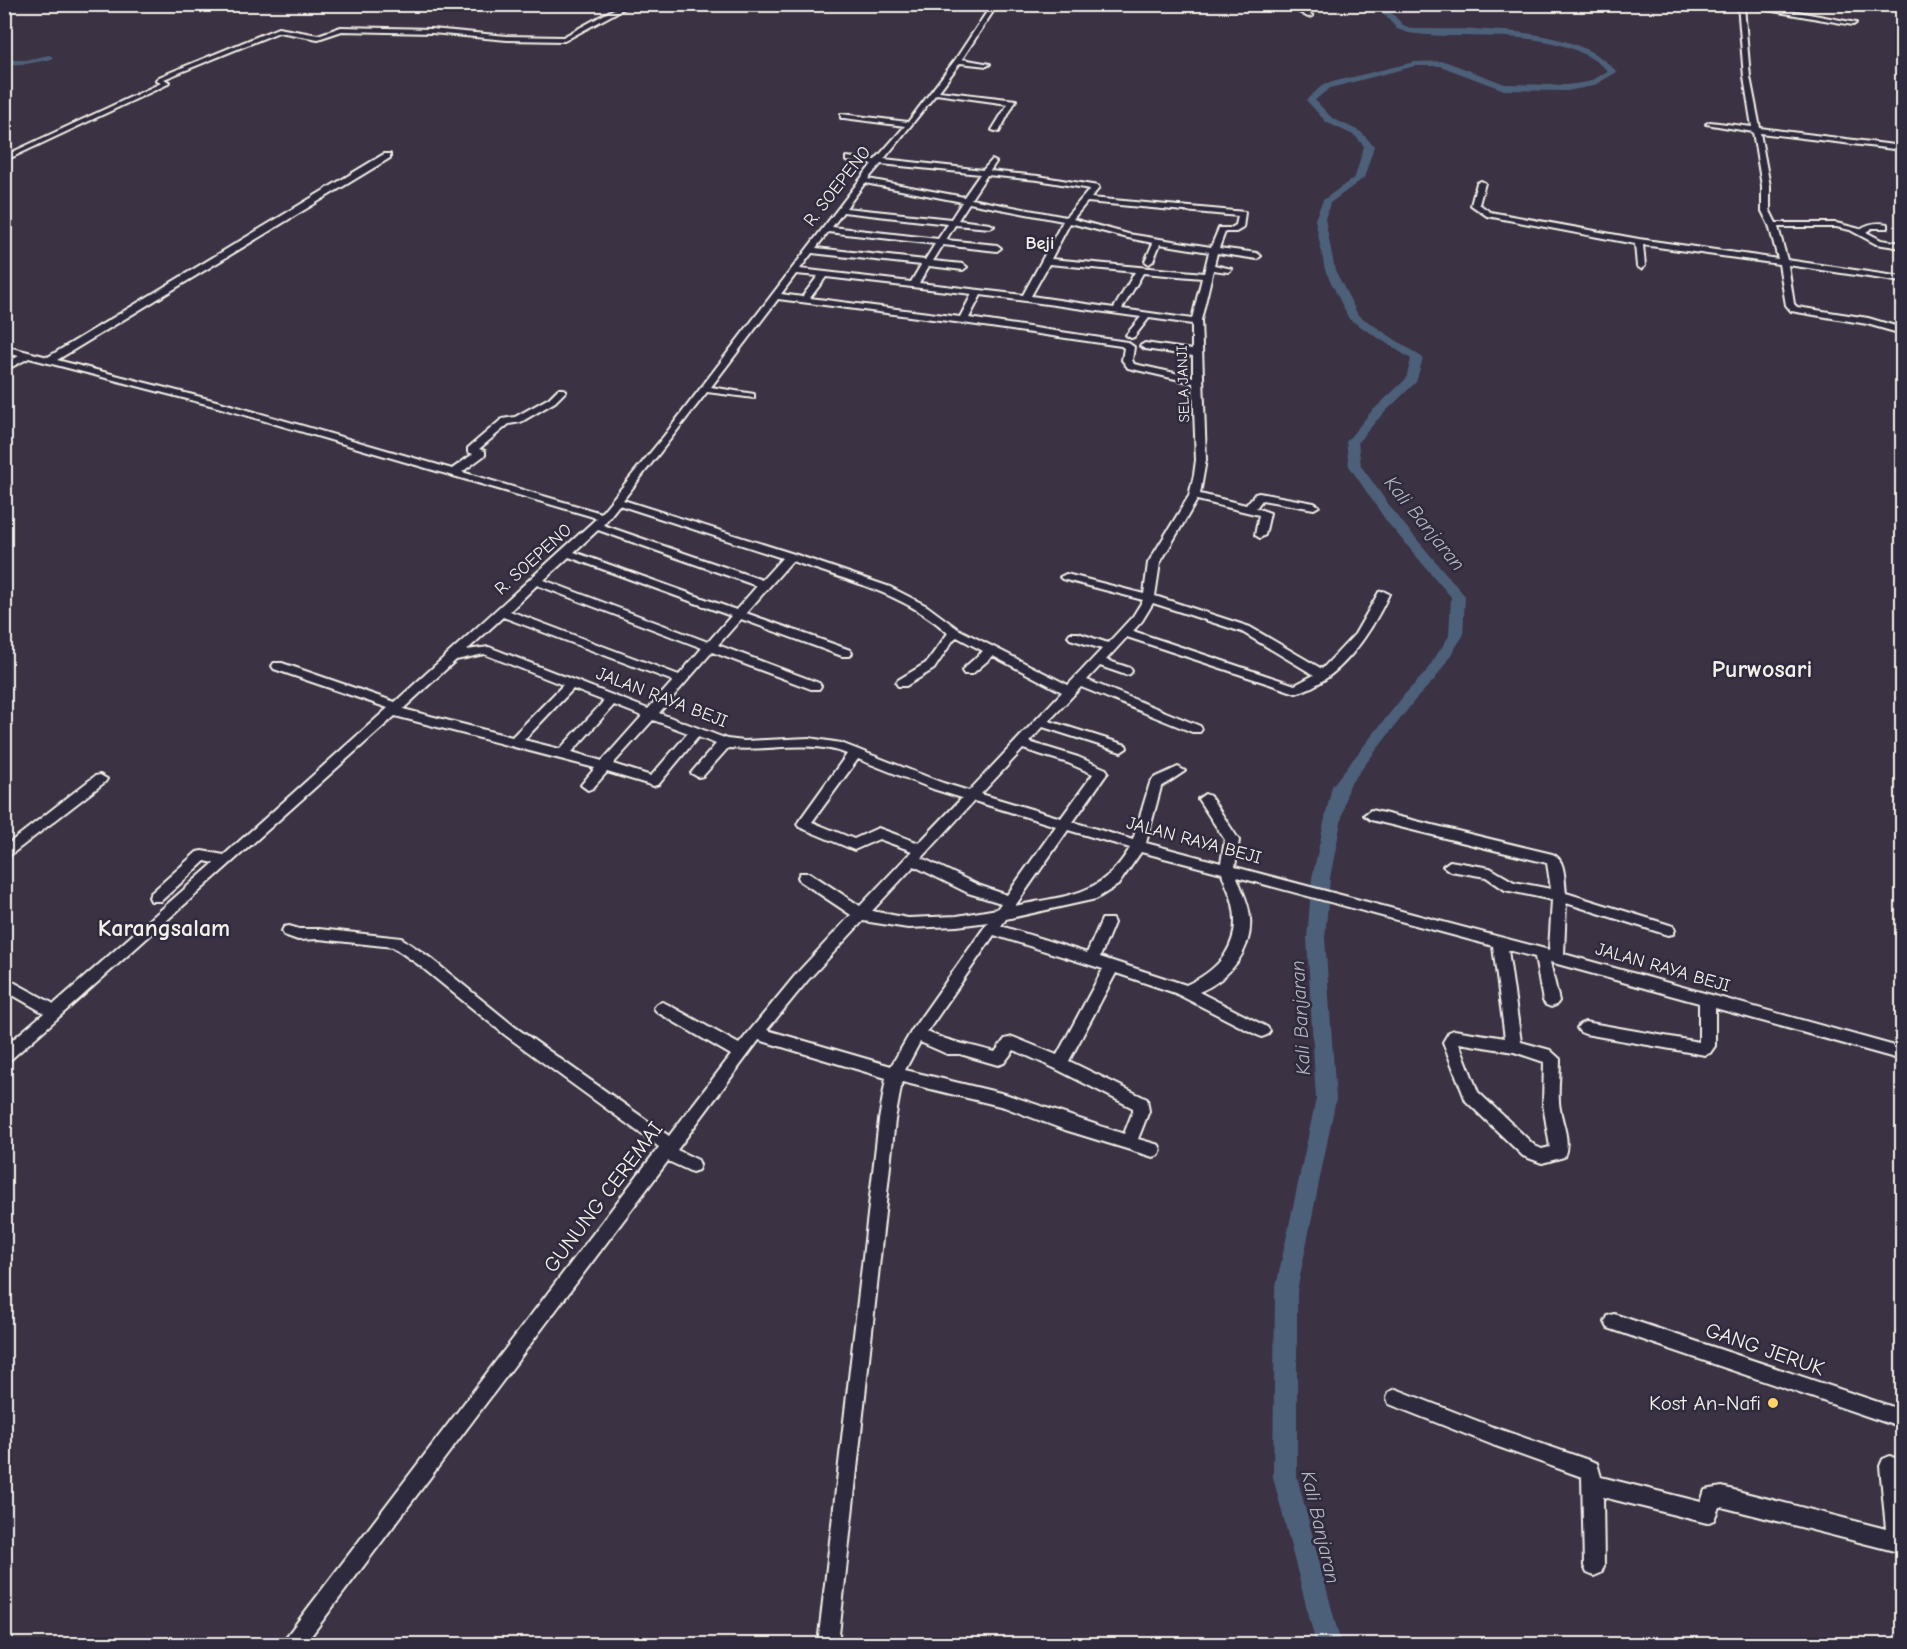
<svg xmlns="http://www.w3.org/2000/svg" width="1907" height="1649" font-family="'Comic Neue',sans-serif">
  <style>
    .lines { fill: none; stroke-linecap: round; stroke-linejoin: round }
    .river { fill: #4e6079; fill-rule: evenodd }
    .minor-casing { stroke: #f4f1e8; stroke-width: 4 }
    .minor { fill: #2f2a3d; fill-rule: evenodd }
    .poi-dot { fill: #ffd166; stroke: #2f2a3d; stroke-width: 2 }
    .labels { text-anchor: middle; stroke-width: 5; stroke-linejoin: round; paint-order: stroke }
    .far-street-label { font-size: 15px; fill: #f4f1e8; stroke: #2f2a3d }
    .street-label { font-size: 18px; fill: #f4f1e8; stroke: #2f2a3d }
    .far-quarter-label { font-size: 18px; font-weight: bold; fill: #f4f1e8; stroke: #2f2a3d }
    .water-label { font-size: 20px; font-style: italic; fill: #b2b7bc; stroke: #2f2a3d }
    .near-street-label { font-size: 21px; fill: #f4f1e8; stroke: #2f2a3d }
    .near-poi-label { font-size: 21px; fill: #f4f1e8; stroke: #2f2a3d; text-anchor: end }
    .district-label { font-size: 24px; font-weight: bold; fill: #f4f1e8; stroke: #2f2a3d }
  </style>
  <rect width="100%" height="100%" fill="#3b3244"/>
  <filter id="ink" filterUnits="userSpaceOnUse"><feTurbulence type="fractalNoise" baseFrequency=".0167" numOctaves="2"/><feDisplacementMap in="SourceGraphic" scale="12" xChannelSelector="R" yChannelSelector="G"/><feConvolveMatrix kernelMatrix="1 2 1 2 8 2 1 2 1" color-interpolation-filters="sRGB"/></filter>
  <g filter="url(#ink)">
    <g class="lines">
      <!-- river -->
      <path class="river" d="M1375 4H1383L1403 25 1413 29C1473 30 1574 23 1617 72L1593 86 1567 91 1504 90 1440 66H1415L1330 88 1315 100 1332 118 1361 132 1374 146 1364 178 1330 203 1325 219 1335 270 1358 315 1423 358 1416 382 1378 419 1358 442 1361 466 1397 516 1465 596 1463 636 1435 679 1415 700 1348 787 1330 878 1325 938 1336 1099 1297 1291V1477L1341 1644H1316L1273 1477 1275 1291 1316 1099 1307 938 1312 878 1332 786 1405 694 1425 673 1449 636 1451 597 1387 522 1349 466 1346 442 1370 413 1406 379 1411 359 1349 319 1325 270 1315 219 1323 200 1355 177 1364 146 1355 136 1326 122 1306 100 1324 84 1414 62 1444 61 1505 84 1567 85 1588 82 1608 71C1555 22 1474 43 1409 33L1397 29Z
        M49 55 53 57 52 59 26 64 4 65V60H26Z"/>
      <!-- minor casing -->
      <g class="minor-casing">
        <path id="minor" d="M623 4H632L564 41 507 40 432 33 342 31 318 39 279 32 164 79 169 82 166 85 4 161V156L161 83 156 80 159 77 278 28 318 35 341 27 432 29 507 36 563 37Z
          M992 4H998L962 59 990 64 987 66 960 63 939 91 1016 100 999 132 992 130 1008 104 936 94 884 159 983 170 992 160 996 162 990 171 1038 176 1098 186 1099 188 1091 198 1245 212 1243 228 1236 232H1225L1219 248 1257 253 1261 256 1257 259 1217 253 1214 265 1232 269 1228 272 1213 270 1201 320 1206 460 1200 494 1246 505 1255 494 1259 493 1314 503 1319 506 1314 509 1262 500 1256 508 1270 513 1265 535 1260 538 1255 535 1259 515 1197 500 1160 563 1155 596 1250 627 1322 669 1355 634 1379 592 1383 591 1389 594C1371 633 1340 681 1296 693L1127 637 1106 660 1130 668 1132 671 1130 674 1126 675 1100 666 1087 680 1200 726 1202 729 1200 732H1192L1081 687 1049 721 1126 745 1127 748 1121 752 1043 727 1029 742 1078 757 1106 769 1108 772 1073 822 1133 840 1150 783 1154 778 1178 767 1185 771 1161 787 1146 843 1221 863 1225 840 1198 799 1205 794 1210 796 1239 840 1235 867 1549 950 1552 900 1505 890 1486 877 1450 871 1443 866 1450 861 1490 868 1514 882 1551 889 1547 863 1371 820 1364 815 1371 810 1552 854C1566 859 1564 880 1566 893L1673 926 1675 930 1673 934 1668 935 1566 903 1564 954 1902 1048V1060L1715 1008V1046L1710 1053 1705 1055 1585 1034 1580 1032 1577 1028 1580 1024 1585 1022 1699 1042V1003L1550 962 1559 1001 1556 1005 1551 1007 1546 1005 1543 1001 1535 957 1508 950 1521 1042 1550 1050 1560 1059C1560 1073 1558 1087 1559 1102 1560 1120 1572 1139 1564 1157L1542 1163 1523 1156 1466 1101 1443 1042 1449 1032 1454 1030 1505 1038 1493 946 1237 877C1242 891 1249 903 1250 918 1253 951 1228 980 1199 992L1267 1027 1270 1031 1267 1035 1262 1037 1257 1035 1175 993 1116 973 1069 1061 1147 1099 1149 1111 1138 1139 1159 1145 1161 1150 1159 1155 1153 1157 1065 1130 1004 1107 902 1082 895 1120 838 1644H818L879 1120 886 1078 759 1040 677 1150 698 1160 700 1165 698 1170 692 1172 668 1161 305 1644H283L286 1637 659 1147 505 1035 419 965 393 947 319 939 298 940 284 935 282 931 284 927 289 926 299 929H319L401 938 429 957 515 1027 669 1136 731 1055 657 1012 654 1008 657 1004 662 1002 667 1004 739 1044 798 972 851 915 800 881 798 877 800 873H810L860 906 912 851 879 839 854 850 799 827 797 824 799 821 847 754C809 739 767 752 728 748L703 776 698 777 691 773 716 744 698 737 659 784 654 786 607 772 593 788 588 790 581 785 595 768 395 716 60 1016 9 1061 4 1063V1047L44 1013 4 990V977L54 1004 214 863 205 861 161 901H151L149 897 151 893 197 852 202 851 224 855 388 708 274 669 272 666 274 663H282L395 702 597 518 214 406 29 358 4 371V364L19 356 4 352V346L48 357 384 154H390V158L57 360 220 402 452 469 473 454 468 452V448L502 419 515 417 549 398 558 389H564L566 391 555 402 521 422 509 424 479 449 485 451V455L462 472 601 513 664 436 872 164 846 161V157L875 160 905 126 844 118H841V114L908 122 955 60ZM881 164 980 174 964 197 868 179ZM987 175 1038 180 1090 189 1066 217 971 199ZM865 183 962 202 951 219 846 208ZM1087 202 1238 216 1236 225 1231 228H1219L1211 247 1128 234 1073 219ZM969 203 1063 221 1023 295 919 283 929 266 963 270 967 267 963 264 933 261 943 245 997 251 1001 248 997 245 946 240 955 225 990 228 994 226 990 224 958 220ZM843 212 948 224 938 239 832 227ZM1070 223 1128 238 1153 243 1145 261 1149 264 1153 261 1160 244 1209 252 1204 273 1051 259ZM828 232 935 244 925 260 816 248ZM812 253 921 265 911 282 800 269ZM1049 264 1135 272 1114 308 1031 296ZM1143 273 1202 278 1192 319 1122 309ZM796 274 818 276 802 297 781 294ZM826 277 972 294 960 317 810 298ZM981 295 1141 317 1126 335 1131 338 1134 337 1149 318 1192 324V350L1145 343 1140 346 1145 349 1193 356V377L1134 364 1132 360 1134 347 1127 342 969 318ZM778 299 963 323 1121 346 1124 348 1122 360 1128 368 1193 383 1196 460 1194 475 1189 496 1148 563 1144 594 1066 574 1060 577 1062 579 1143 600 1133 616 1108 643 1078 633H1070L1068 636 1070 639 1102 649 1068 685 958 629 927 606 890 587 794 554 623 500 707 392 754 398V394L711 387ZM619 505 782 558 762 580 603 525ZM598 530 757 586 736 610 574 552ZM569 557 731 616 708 642 544 580ZM792 561C846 580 904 593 948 633L926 663 898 680 896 683 898 686H906L934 669 954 639 957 637 983 651 964 668 962 671 964 674H972L993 656 1062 692 969 791 943 783 841 743 809 738 744 741 727 739 659 713 712 652 811 689H819L821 686 819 683 718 645 741 619 842 656H850L852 653 850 650 746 613ZM537 585 702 648 679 675 510 611ZM1153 603 1242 632 1314 675 1295 685 1133 631 1142 621ZM503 617 673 681 648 709 489 647 467 650ZM484 654 563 685 512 737 403 709 456 660ZM573 689 604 701 560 749 524 740ZM614 705 642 716 602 761 572 752ZM653 720 688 733 651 776 613 764ZM1023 749 1068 763 1093 774 1061 818 981 794ZM858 759 933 789 962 798 919 843 878 828 854 839 812 822ZM974 801 1056 826 1007 895 978 885 922 858ZM1068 830 1130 848C1100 898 1066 895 1015 906ZM1141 852 1222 873C1225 884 1231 894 1233 904 1242 943 1220 970 1186 985L1100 957 1114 923 1112 919H1102L1087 953 1001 926 1006 919 1096 899 1118 885ZM914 866 968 893 1001 903 997 909 957 916 908 918 872 911ZM863 921 908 928 957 926 988 922 912 1030 891 1066 767 1030 808 980ZM994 935 1103 969 1057 1055 1013 1037 1005 1039 995 1052C971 1045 949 1042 927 1032ZM920 1042 947 1054H960L998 1065 1004 1063 1014 1050 1054 1068 1133 1108V1111L1124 1134 1005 1094 905 1070ZM1459 1043 1514 1052 1544 1062 1543 1104 1550 1147 1542 1149 1535 1146 1478 1092Z
          M1285 4H1294L1313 16 1308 17Z
          M1738 4H1756L1856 23 1853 25 1744 6 1750 77 1760 128 1902 146V150L1760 133 1770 186V211L1776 223H1836L1860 229C1869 223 1877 222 1888 224V228H1872L1866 232 1881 240 1902 243V248L1876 244 1850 230 1836 227H1778L1787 260 1902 277V282L1788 265 1794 304 1797 307 1868 318 1902 328V334L1867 324 1791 311 1786 305 1779 264 1643 245 1645 266 1641 269 1637 266 1635 244 1487 216 1471 205 1477 183 1481 181 1485 183 1479 204 1490 212 1639 239 1778 259 1769 225 1762 211V186L1753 132 1706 124 1710 122 1752 127 1744 77Z
          M1902 4V7L1899 5V4Z
          M100 775 107 779 105 782 4 860V847L95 776Z
          M1614 1314 1902 1410V1428L1608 1328 1605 1322 1608 1316Z
          M1396 1389 1493 1427 1597 1463 1601 1477 1701 1502 1705 1490 1722 1487 1886 1529 1880 1466 1883 1459 1890 1456 1897 1459C1907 1486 1902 1524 1902 1553L1722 1507H1719L1714 1520 1707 1523 1603 1497 1604 1566 1601 1573 1594 1576 1587 1573 1584 1566 1582 1477 1493 1445 1389 1404 1387 1398 1389 1392Z"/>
      </g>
      <!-- minor -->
      <use href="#minor" class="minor"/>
    </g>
  </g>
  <!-- markers -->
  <circle class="poi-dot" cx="1773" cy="1403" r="6"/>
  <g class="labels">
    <!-- far-street labels -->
    <g class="far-street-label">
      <text transform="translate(1183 384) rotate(-92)" y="5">SELA JANJI</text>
    </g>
    <!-- street labels -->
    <g class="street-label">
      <text transform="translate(837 186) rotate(-52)" y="6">R. SOEPENO</text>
      <text transform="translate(533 559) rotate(-42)" y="6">R. SOEPENO</text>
      <text transform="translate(662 697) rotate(21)" y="6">JALAN RAYA BEJI</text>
      <text transform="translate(1194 840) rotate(15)" y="6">JALAN RAYA BEJI</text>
      <text transform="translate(1663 967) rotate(16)" y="6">JALAN RAYA BEJI</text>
    </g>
    <!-- far-quarter labels -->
    <g class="far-quarter-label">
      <text x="1040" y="249">Beji</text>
    </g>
    <!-- water labels -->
    <g class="water-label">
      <text transform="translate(1425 523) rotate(51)" y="7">Kali Banjaran</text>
      <text transform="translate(1300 1018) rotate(-93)" y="7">Kali Banjaran</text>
      <text transform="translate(1321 1527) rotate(77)" y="7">Kali Banjaran</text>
    </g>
    <!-- near-street labels -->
    <g class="near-street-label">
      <text transform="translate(603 1197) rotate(-53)" y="7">GUNUNG CEREMAI</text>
      <text transform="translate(1765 1349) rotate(19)" y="7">GANG JERUK</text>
    </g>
    <!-- near-poi labels -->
    <g class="near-poi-label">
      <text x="1761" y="1410">Kost An-Nafi</text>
    </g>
    <!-- district labels -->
    <g class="district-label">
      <text x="1762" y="677">Purwosari</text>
      <text x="164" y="936">Karangsalam</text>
    </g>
  </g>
  <!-- margin -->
  <rect width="1907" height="1649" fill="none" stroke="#2f2a3d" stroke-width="24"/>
  <rect x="12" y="12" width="1883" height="1625" fill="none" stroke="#f4f1e8" stroke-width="2" filter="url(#ink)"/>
</svg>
